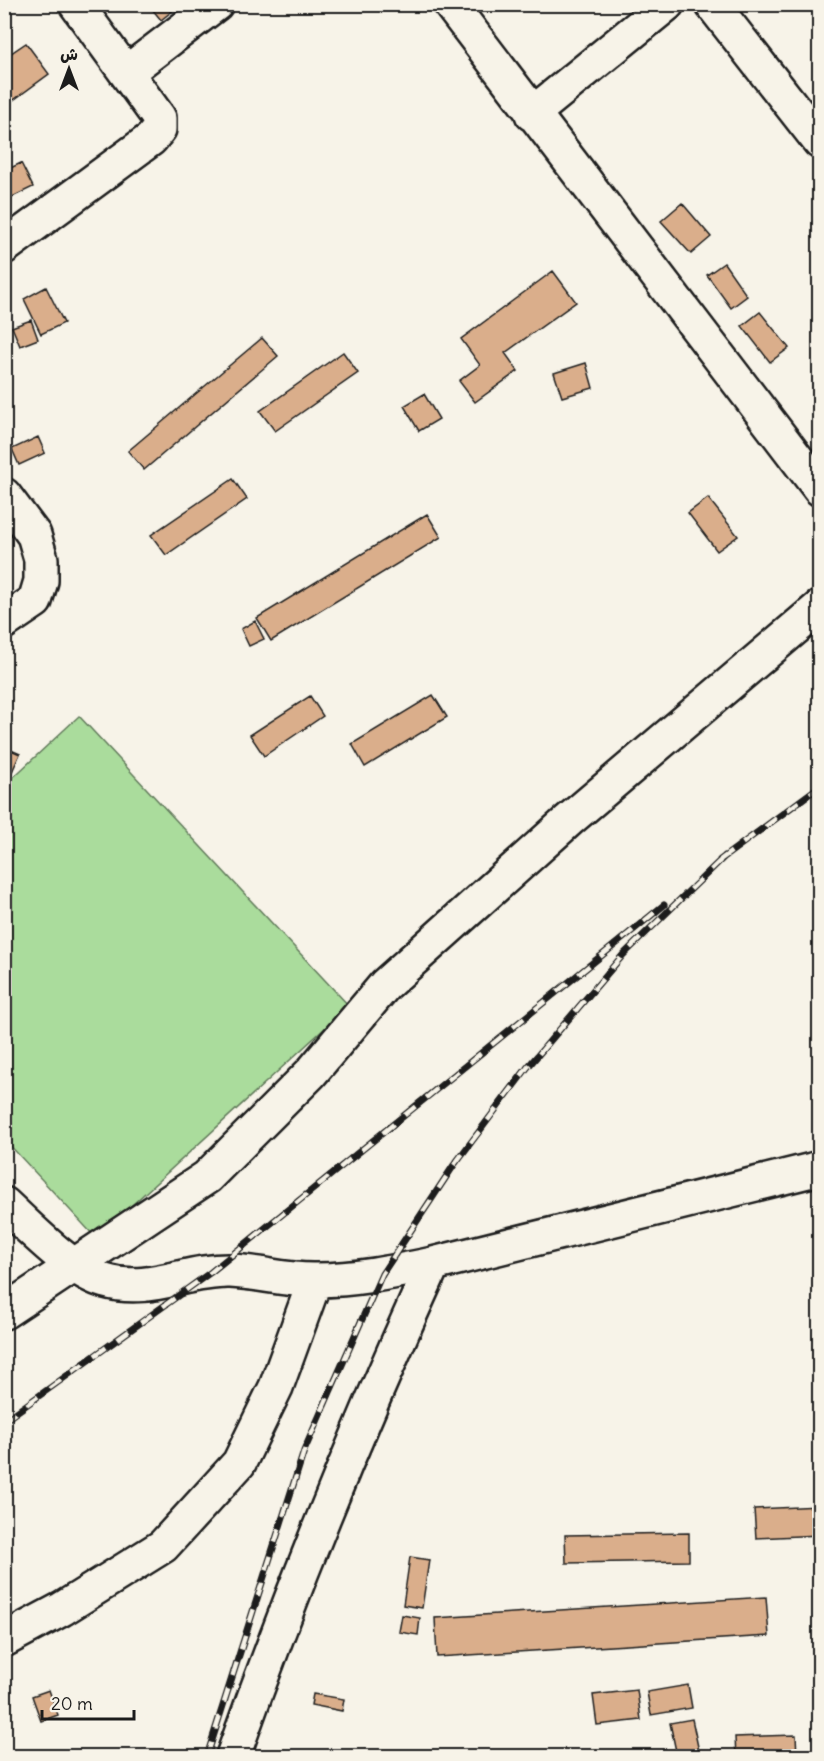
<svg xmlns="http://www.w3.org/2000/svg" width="824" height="1761" font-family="Delius,'Playpen Sans Arabic',sans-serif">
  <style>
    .green { fill: #aadc9c; stroke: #637c5c; stroke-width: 1.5 }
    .building { fill: #daae8b; stroke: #1c1c1c; stroke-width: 1.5 }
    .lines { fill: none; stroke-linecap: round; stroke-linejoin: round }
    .street-casing { stroke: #1c1c1c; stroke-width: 38 }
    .street { stroke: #f7f3e8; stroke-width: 33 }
    .rail-casing { stroke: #1c1c1c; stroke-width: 7 }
    .rail { stroke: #f7f3e8; stroke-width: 4.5; stroke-dasharray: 14; stroke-linecap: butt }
  </style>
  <rect width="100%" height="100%" fill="#f7f3e8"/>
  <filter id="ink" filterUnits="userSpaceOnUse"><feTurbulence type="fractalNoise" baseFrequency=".0167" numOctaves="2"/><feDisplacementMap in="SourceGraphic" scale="12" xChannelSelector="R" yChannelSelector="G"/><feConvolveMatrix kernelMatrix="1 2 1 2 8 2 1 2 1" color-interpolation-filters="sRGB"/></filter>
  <g filter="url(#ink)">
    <!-- green -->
    <path class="green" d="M79 716 349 1006 96 1238 5 1140V785Z"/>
    <!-- building -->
    <path class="building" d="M148 4H181L161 20Z
      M26 43 49 74 4 107V58Z
      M21 163 33 187 4 201V171Z
      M682 203 711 237 691 254 661 221Z
      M724 263 747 296 731 308 707 275Z
      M553 271 576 302 505 353 518 371 475 402 459 381 480 365 461 339Z
      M46 287 64 323 41 334 24 299Z
      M760 312 789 348 770 362 742 326Z
      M31 320 38 339 20 346 12 327Z
      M262 338 278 356 144 470 128 451Z
      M343 352 358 373 275 431 260 411Z
      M586 363 593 388 562 397 554 373Z
      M424 394 439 419 419 431 404 406Z
      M38 437 45 453 19 465 12 449Z
      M233 479 247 499 166 555 151 535Z
      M708 498 738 536 717 551 688 513Z
      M427 514 441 537 271 641 257 618Z
      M255 621 264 639 249 646 241 629Z
      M433 695 447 717 365 767 352 744Z
      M310 696 323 716 264 756 250 735Z
      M4 747 20 754 6 785 4 784Z
      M820 1506V1535L756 1538 754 1509Z
      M689 1533V1561L566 1563 565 1535Z
      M410 1557 429 1560 422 1608 403 1605Z
      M766 1597 769 1636 437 1657 435 1618Z
      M402 1615 420 1618 418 1635 399 1632Z
      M688 1685 692 1708 651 1715 647 1692Z
      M49 1690 58 1715 41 1721 32 1696Z
      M637 1690 641 1720 597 1725 593 1695Z
      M313 1694 344 1699 342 1711 311 1705Z
      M692 1719 700 1756H677L670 1723Z
      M796 1735 797 1756H736L735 1737Z"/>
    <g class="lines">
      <!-- street casing -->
      <g class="street-casing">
        <path id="street" d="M450 4 820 489
          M712 4 820 142
          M127 72 216 4
          M532 114 667 4
          M4 247 151 139 159 129V118L76 4
          M4 495 34 535 41 559V581L35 601 4 622
          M4 1204C29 1227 73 1273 105 1281 150 1294 185 1270 230 1271 259 1272 287 1281 316 1280 355 1280 394 1272 433 1264L820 1168
          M4 1312 207 1177 311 1073 385 985 569 820 820 607
          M4 1640 62 1609 163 1546 239 1463 276 1387 315 1280
          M233 1756C292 1589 359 1426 433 1264"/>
      </g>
      <!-- street -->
      <use href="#street" class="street"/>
      <!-- rail casing -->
      <g class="rail-casing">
        <path id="rail" d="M720 860 820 786
          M4 1421 211 1272 664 905
          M207 1756 304 1451 382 1274 454 1165 527 1068 623 955 725 856"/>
      </g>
      <!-- rail -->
      <use href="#rail" class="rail"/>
    </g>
  </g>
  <!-- margin -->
  <rect width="824" height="1761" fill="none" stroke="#f7f3e8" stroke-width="24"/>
  <rect x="12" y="12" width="800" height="1737" fill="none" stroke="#1c1c1c" stroke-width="2" filter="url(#ink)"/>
  <!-- north arrow -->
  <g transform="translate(69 69)" stroke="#f7f3e8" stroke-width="4.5" paint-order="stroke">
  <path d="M0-4.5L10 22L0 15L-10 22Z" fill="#1c1c1c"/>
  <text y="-9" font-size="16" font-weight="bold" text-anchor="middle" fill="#1c1c1c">ش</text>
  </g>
  <!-- scale -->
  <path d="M42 1710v9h92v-9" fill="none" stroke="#1c1c1c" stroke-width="3"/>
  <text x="51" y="1710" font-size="18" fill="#1c1c1c" stroke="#f7f3e8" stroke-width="4.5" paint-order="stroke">20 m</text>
</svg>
